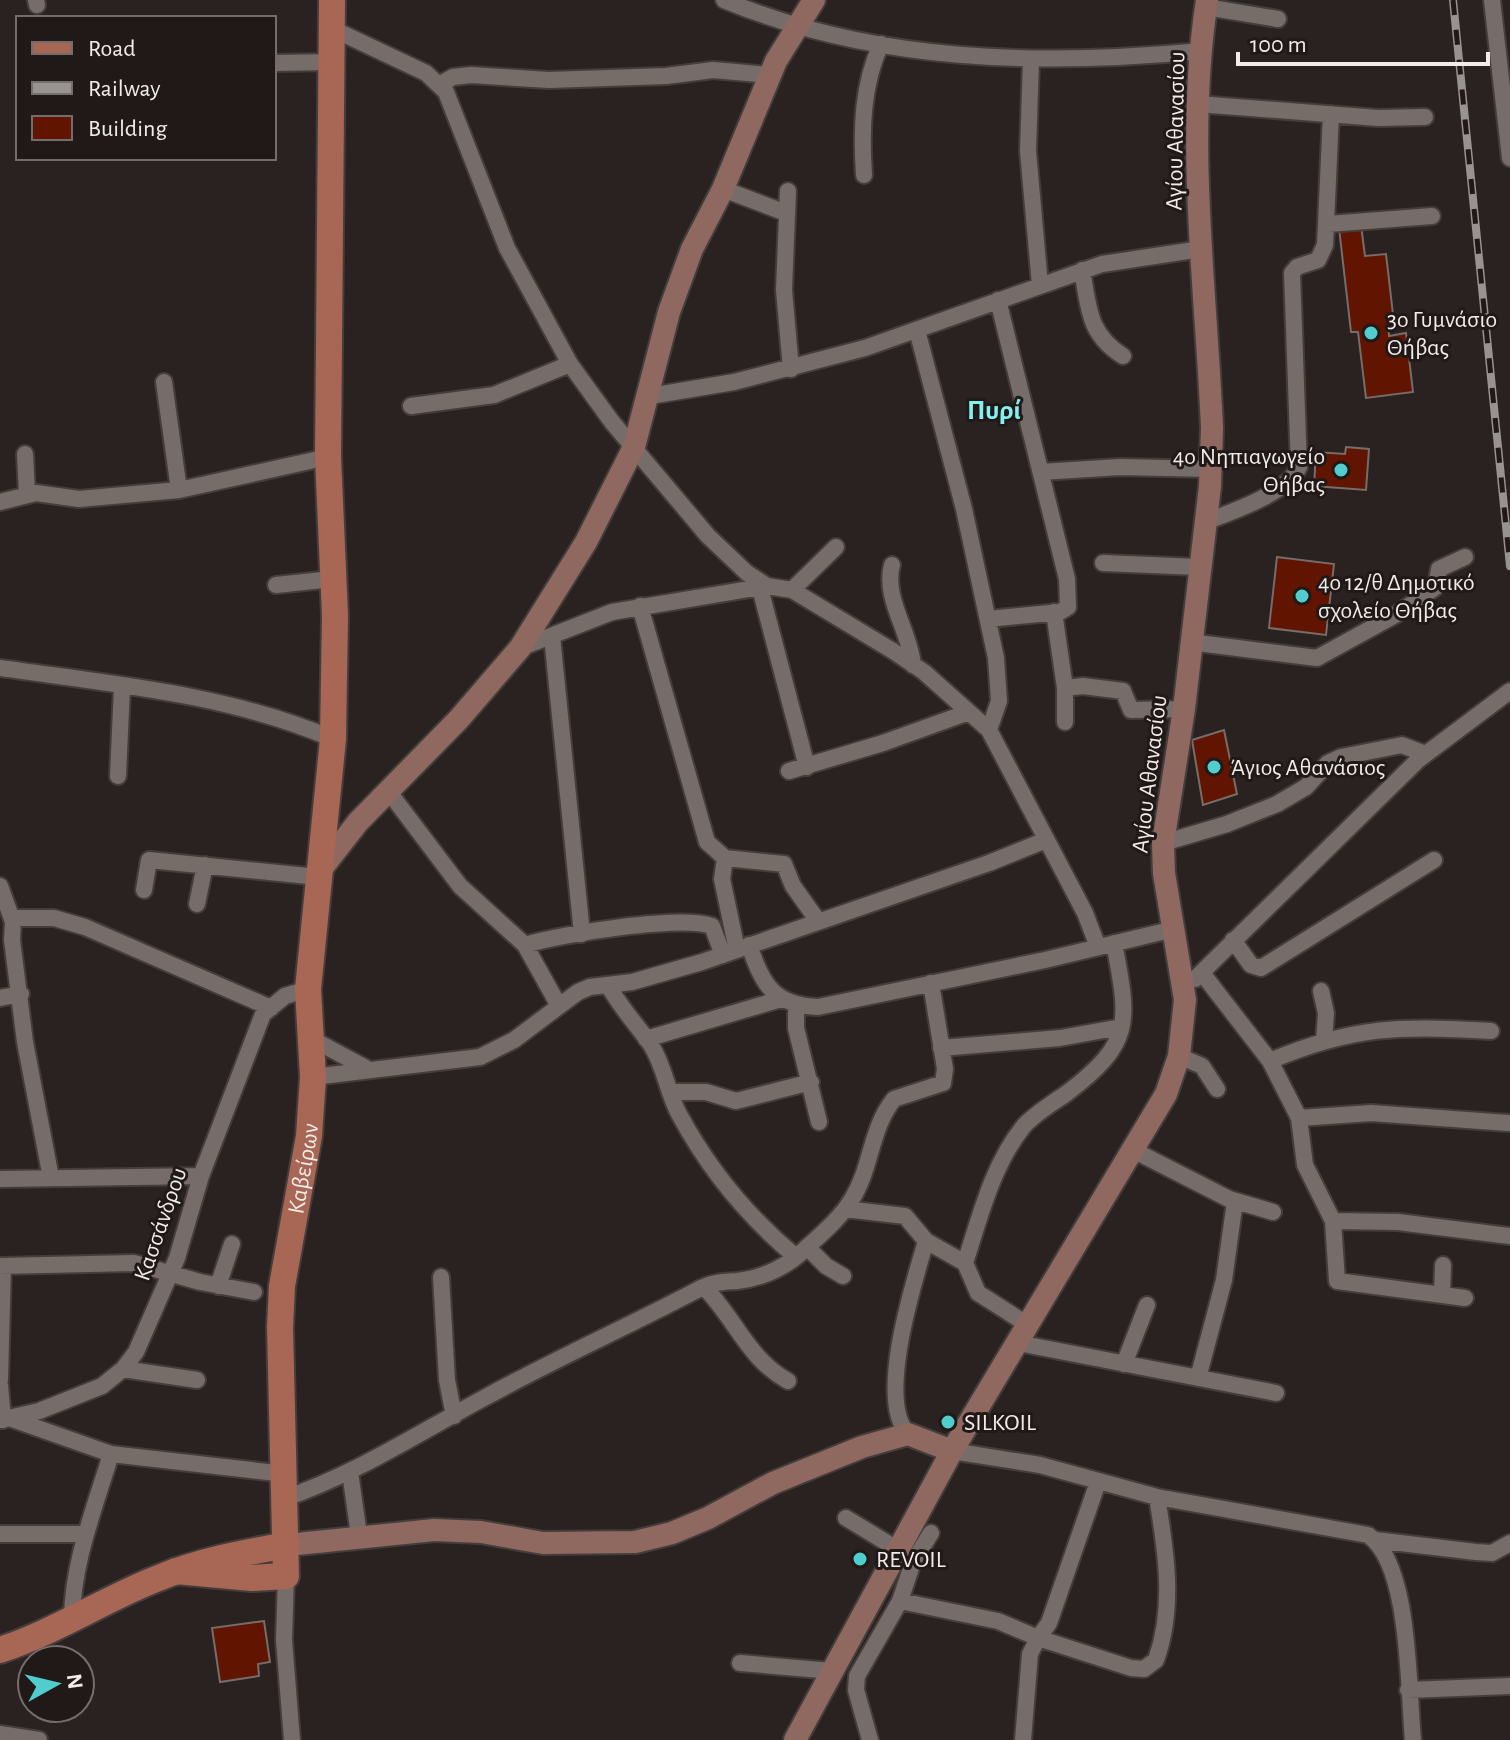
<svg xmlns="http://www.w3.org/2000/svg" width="1510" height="1740" font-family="'Alegreya Sans',sans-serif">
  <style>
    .building { fill: #611400; stroke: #766c6a; stroke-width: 2 }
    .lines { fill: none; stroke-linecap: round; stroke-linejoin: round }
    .street-casing { stroke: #443d3b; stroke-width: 20 }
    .secondary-casing { stroke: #443d3b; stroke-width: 26 }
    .primary-casing { stroke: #443d3b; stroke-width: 30 }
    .street { stroke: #766c6a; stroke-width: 16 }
    .secondary { stroke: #8f695f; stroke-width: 22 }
    .primary { stroke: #a86654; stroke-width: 26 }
    .rail-casing { stroke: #989290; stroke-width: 8 }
    .rail { stroke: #201917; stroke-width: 5; stroke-dasharray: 15; stroke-linecap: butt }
    .poi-dot { fill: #52cdcd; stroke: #201917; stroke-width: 3 }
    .labels { text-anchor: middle; stroke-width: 6; stroke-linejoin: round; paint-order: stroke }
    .street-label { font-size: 24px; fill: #f1ecea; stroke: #201917 }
    .poi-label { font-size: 24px; fill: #f1ecea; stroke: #201917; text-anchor: start }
    .quarter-label { font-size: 28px; font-weight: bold; fill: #84f0ef; stroke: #201917 }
  </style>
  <rect width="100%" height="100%" fill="#2a2220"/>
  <!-- building -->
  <path class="building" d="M1361 225 1365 256 1386 254 1394 323 1388 324 1389 336 1406 333 1413 392 1366 398 1358 332H1351L1339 228Z
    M1346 447 1369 449 1366 490 1314 486 1316 452 1345 454Z
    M1277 557 1334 564 1326 635 1269 628Z
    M1224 730 1237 794 1203 805 1192 740Z
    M264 1621 270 1662 258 1664 259 1676 220 1682 212 1628Z"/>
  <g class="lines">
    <!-- street casing -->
    <g class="street-casing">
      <path id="street" d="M36 0 37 5
        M724 0C876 63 1040 66 1202 51
        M1492 0 1510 158
        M1206 7 1278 19
        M333 29 426 73 446 92 507 248 570 364 612 422 708 536 747 573 767 586 792 590 893 651 924 672 989 730 1085 913 1098 947
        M1031 61 1028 151 1040 285
        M274 63 332 62
        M439 85 453 77 471 75 549 80 666 76 713 70 770 75
        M1198 104 1378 118 1425 117
        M864 175C861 131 862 85 881 44
        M723 189 786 213
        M788 191 784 290 791 369
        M1328 224 1432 216
        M1082 270C1089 308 1088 334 1123 356
        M917 330 964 509 996 658 999 701 989 730
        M164 382 179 490
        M650 396 734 382 865 348 1102 264 1201 249
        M411 406 494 395 570 364
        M25 454 27 494
        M1041 472 1120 467 1211 469
        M0 502 36 493 79 499 179 490 328 457
        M1205 522C1231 512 1288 493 1299 467L1292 273 1297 267 1318 260 1325 245 1331 114
        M1103 563 1198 567
        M892 565C883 598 910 631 913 665
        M276 585 332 579
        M760 588 807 767
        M792 590 836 547
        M640 606 707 842 725 858 784 864 793 886 818 921
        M1054 612 1065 688V722
        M988 619 1060 612 1068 607 1067 579 998 300
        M552 636 582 934
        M1190 642 1317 658 1397 614 1436 587 1439 569 1465 557
        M520 648 612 612 767 586
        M0 668C112 684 228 694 333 739
        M1065 688 1083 686 1123 691 1131 710 1184 709
        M789 771 883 743 969 712
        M118 776 122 687
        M389 792 460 886 525 945 559 1006
        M1163 843 1227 824 1277 804 1306 787 1328 763 1341 757 1402 745 1425 754
        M725 858 722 879 737 950
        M0 886 13 922
        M144 890 149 860 318 877
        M197 904 205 865
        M1233 940 1251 965 1261 968 1434 860
        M525 945C560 934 681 915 712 926L723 955
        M749 945C763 985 773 1005 818 1007L1045 960 1174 929
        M1202 973 1270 1061 1299 1118 1305 1165 1333 1221 1337 1281 1465 1298
        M1195 979 1418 760 1510 691
        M608 985C620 1007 637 1025 651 1045 665 1067 667 1092 679 1114 708 1168 748 1217 796 1257
        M1321 991 1326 1013 1324 1041
        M0 998 21 994
        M796 1006V1028L819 1122
        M312 1039 366 1068
        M646 1039 781 999
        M941 1048 1060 1038 1121 1027
        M1179 1056 1202 1066 1217 1089
        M1270 1061C1352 1026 1404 1025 1491 1031
        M313 1077 480 1057 514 1040 578 992 590 987 632 982 702 962 989 863 1046 840
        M672 1092H706L736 1101 811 1082
        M1299 1118 1371 1113 1508 1123
        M1133 1150 1229 1199 1273 1212
        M51 1178 25 1042 12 940 13 922 18 918H54L85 927 271 1008
        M0 1179 201 1176
        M845 1209 905 1216 926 1241 965 1263 978 1293 1028 1325
        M1333 1221 1398 1222 1510 1236
        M807 1247 826 1266 843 1276
        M965 1263C980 1217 992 1166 1023 1127 1034 1114 1053 1103 1067 1093 1134 1042 1129 1022 1114 943
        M0 1266 134 1263 200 1282 254 1292
        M441 1277 447 1380 454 1416
        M218 1286 232 1244
        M704 1287C735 1318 748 1359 788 1381
        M1442 1294 1443 1265
        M1018 1343 1276 1393
        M1124 1364 1147 1305
        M123 1369 197 1380
        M1198 1378 1224 1280 1235 1201
        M0 1380 3 1266
        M0 1385 3 1420
        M12 1419 111 1454 285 1474
        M0 1420 39 1411 102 1386 123 1369 136 1352 177 1258 201 1176 263 1014 285 996 308 989
        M908 1434C876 1400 914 1282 926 1241
        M952 1451 1040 1465 1157 1497 1368 1535C1411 1564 1408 1691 1413 1740
        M350 1472 359 1535
        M283 1499C356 1474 417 1434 484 1398 555 1359 629 1326 701 1288 713 1282 724 1282 737 1281 762 1278 783 1269 802 1252 819 1236 840 1219 852 1199 872 1167 870 1129 894 1099L943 1083 945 1069 931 983
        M846 1518 897 1549
        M0 1534H86
        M1375 1540 1476 1552 1492 1553 1510 1543
        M286 1576 284 1640 292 1740
        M900 1601 998 1621 1038 1638 1049 1623 1098 1482
        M72 1620C72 1564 95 1507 111 1454
        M740 1663 832 1671
        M1408 1690 1510 1686
        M0 1734 39 1740
        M870 1740 856 1690 857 1676 900 1601 913 1562 931 1533
        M1023 1740 1030 1654 1038 1638 1131 1668 1144 1669 1156 1660C1175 1607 1166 1551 1157 1497"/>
    </g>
    <!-- secondary casing -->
    <g class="secondary-casing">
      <path id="secondary" d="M319 872 358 822 459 719 520 648 586 542 634 447 669 312 692 249 723 189 776 61 814 0
        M287 1545 434 1530 481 1532 543 1543 635 1542 672 1533 708 1518 773 1483 862 1447 908 1434 952 1451
        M795 1740 952 1451 1166 1094 1179 1056 1185 1000 1164 873 1163 843 1184 709 1210 486 1212 428C1206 286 1185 141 1207 0"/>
    </g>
    <!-- primary casing -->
    <g class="primary-casing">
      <g id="primary">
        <path id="s1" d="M176 1571 252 1578 286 1576 280 1327 282 1286 309 1136 313 1077 308 989 333 739 335 615 328 457 332 0"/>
        <path d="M0 1650C55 1632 103 1600 156 1579 199 1561 242 1553 287 1545"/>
      </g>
    </g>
    <!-- street -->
    <use href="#street" class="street"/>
    <!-- secondary -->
    <use href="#secondary" class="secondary"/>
    <!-- primary -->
    <use href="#primary" class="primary"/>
    <!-- rail casing -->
    <g class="rail-casing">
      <path id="rail" d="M1453 0 1510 566"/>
    </g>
    <!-- rail -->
    <use href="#rail" class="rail"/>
  </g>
  <!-- markers -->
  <g class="poi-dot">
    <circle cx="1371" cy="333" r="8"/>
    <circle cx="1341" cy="470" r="8"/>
    <circle cx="1302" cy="596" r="8"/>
    <circle cx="1214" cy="767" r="8"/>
    <circle cx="948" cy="1422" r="8"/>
    <circle cx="860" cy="1559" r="8"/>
  </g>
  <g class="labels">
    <!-- street labels -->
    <g class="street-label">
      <text transform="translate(1175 131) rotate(-89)" y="8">Αγίου Αθανασίου</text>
      <text transform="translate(1149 774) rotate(-83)" y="8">Αγίου Αθανασίου</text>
      <text dy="8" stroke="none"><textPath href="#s1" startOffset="520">Καβείρων</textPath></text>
      <text transform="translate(160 1224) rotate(-71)" y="8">Κασσάνδρου</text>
    </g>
    <!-- poi labels -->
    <g class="poi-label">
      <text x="1387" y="327">3ο Γυμνάσιο<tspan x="1387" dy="28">Θήβας</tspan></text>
      <text x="1325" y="464" text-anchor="end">4ο Νηπιαγωγείο<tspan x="1325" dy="28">Θήβας</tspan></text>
      <text x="1318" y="590">4ο 12/θ Δημοτικό<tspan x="1318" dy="28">σχολείο Θήβας</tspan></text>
      <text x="1230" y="775">Άγιος Αθανάσιος</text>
      <text x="964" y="1430">SILKOIL</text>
      <text x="876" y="1567">REVOIL</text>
    </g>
    <!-- quarter labels -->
    <g class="quarter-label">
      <text x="994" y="419">Πυρί</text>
    </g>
  </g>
  <!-- legend -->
  <rect x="16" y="16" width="260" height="144" fill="#201917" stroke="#746d6b" stroke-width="2"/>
  <rect x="32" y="42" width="40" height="12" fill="#a86654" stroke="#746d6b" stroke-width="2"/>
  <text x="88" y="56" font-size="24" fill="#f1ecea">Road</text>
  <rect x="32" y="82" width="40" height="12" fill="#989290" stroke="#746d6b" stroke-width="2"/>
  <text x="88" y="96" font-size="24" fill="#f1ecea">Railway</text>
  <rect x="32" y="116" width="40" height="24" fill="#611400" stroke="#746d6b" stroke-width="2"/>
  <text x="88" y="136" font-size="24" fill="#f1ecea">Building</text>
  <!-- north arrow -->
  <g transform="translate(56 1684) rotate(82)"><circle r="38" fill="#201917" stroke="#746d6b" stroke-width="2"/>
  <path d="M0-6L14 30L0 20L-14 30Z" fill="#52cdcd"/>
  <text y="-12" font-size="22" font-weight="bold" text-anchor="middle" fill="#f1ecea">N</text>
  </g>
  <!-- scale -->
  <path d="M1238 52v12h250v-12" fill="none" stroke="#f1ecea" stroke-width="4"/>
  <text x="1250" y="52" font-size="24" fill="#f1ecea" stroke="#201917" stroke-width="6" paint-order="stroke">100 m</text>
</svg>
